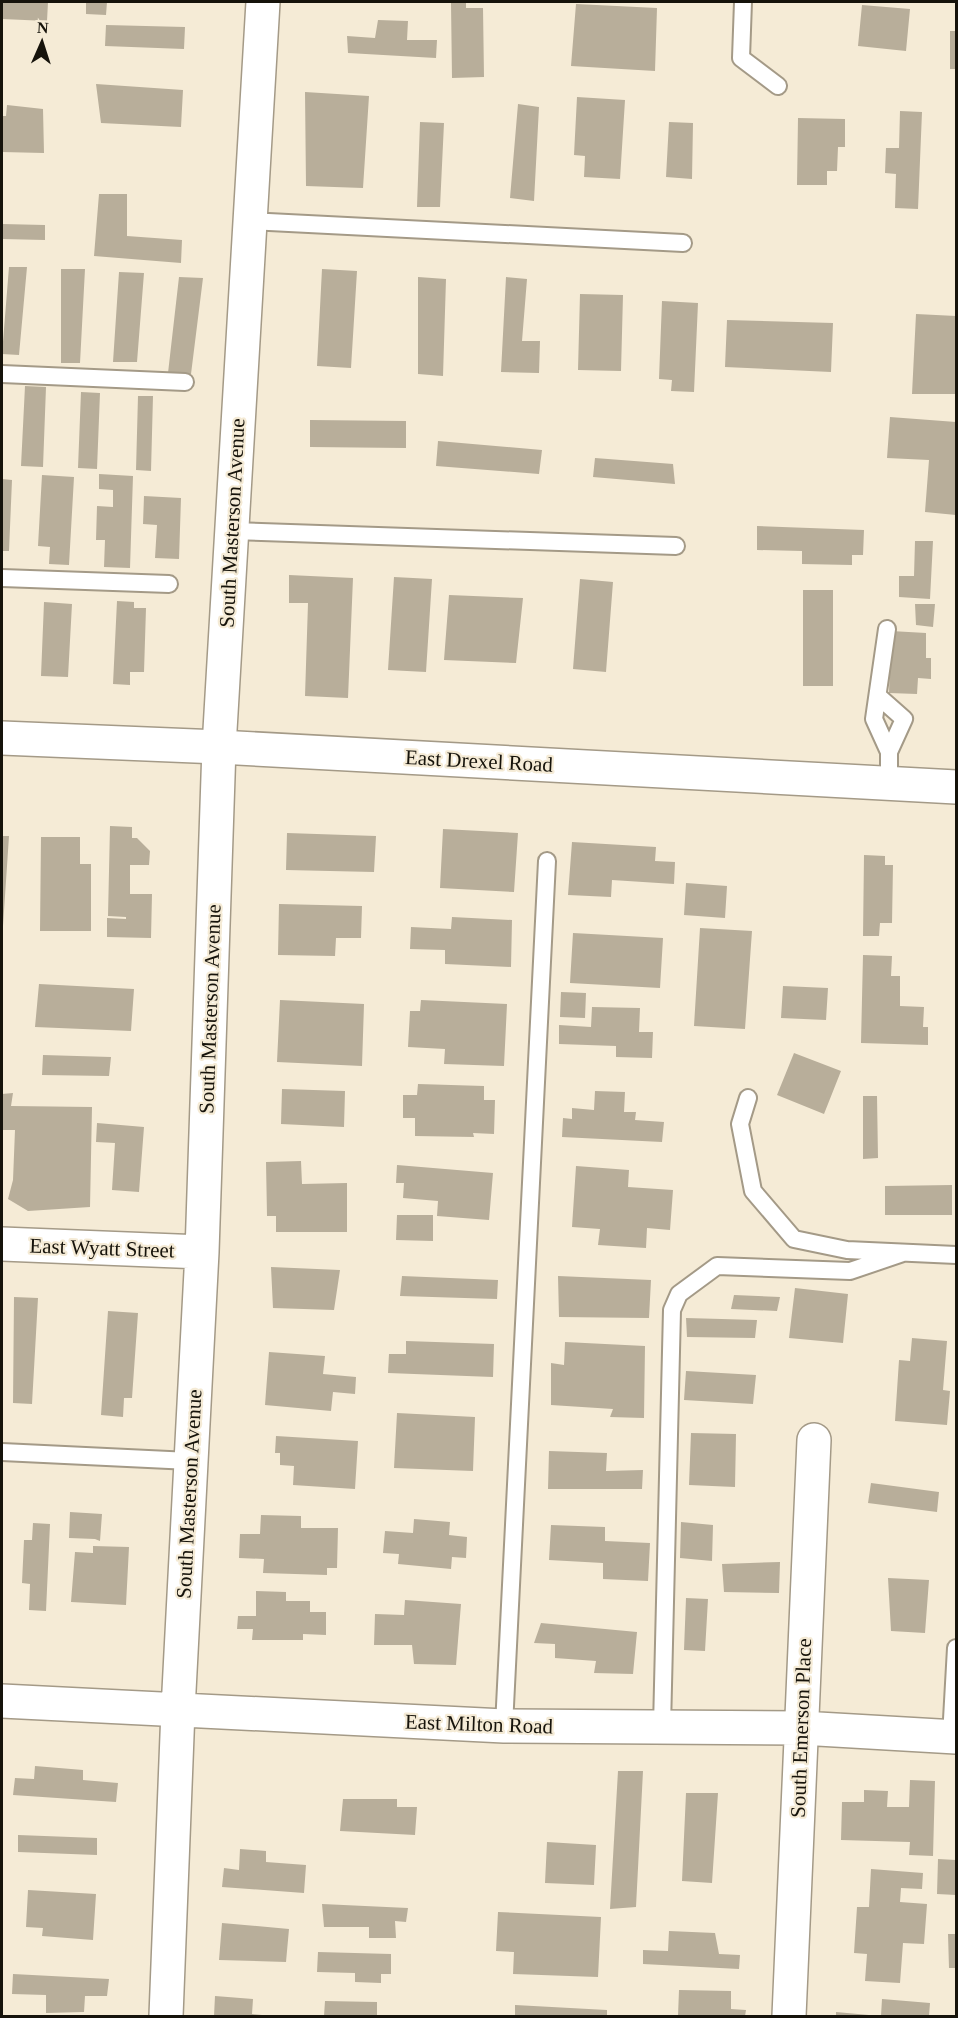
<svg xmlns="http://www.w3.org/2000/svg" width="958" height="2018" font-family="Georgia,serif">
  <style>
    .building { fill: #b8ae9a }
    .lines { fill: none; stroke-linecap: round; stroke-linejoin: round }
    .service-casing { stroke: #a49a87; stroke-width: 20 }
    .minor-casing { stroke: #a49a87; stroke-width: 36 }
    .tertiary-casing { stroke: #a49a87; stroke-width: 36 }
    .service { stroke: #fff; stroke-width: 16 }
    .minor { stroke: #fff; stroke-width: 33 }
    .tertiary { stroke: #fff; stroke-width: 33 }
    .labels { text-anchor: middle; stroke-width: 4.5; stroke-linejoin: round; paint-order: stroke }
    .street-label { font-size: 21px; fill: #16130b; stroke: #f5ebd6 }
  </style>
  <rect width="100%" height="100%" fill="#f5ebd6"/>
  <!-- building -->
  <path class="building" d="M2 2H48L47 21 2 19Z
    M86 2H107L106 15 86 14Z
    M466 2V8H483L484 77 452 78 451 3Z
    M576 4 657 8 655 71 571 66Z
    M862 5 910 9 906 51 858 46Z
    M378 20 408 21 407 40H437L436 58 348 53 347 36 375 38Z
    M106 25 185 27 184 49 105 46Z
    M950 31H956V69H950Z
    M96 84 183 90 181 127 101 123Z
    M305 92 369 96 363 188 306 186Z
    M577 97 625 100 620 179 584 177 585 156 574 155Z
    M518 104 539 107 534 201 510 198Z
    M7 105 43 109 44 153 2 152V116H6Z
    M900 111 922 112 918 209 895 208 896 174 885 173 886 148H899Z
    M798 118 845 119V147H838L837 171H827V185H797Z
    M420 122 444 123 440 207H417Z
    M669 122 693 123 692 179 666 177Z
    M99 194H127V236L182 240 181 263 94 256Z
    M2 224 45 225V240L2 239Z
    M9 267H27L19 355 2 354Z
    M61 269H85L80 363H61Z
    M322 269 357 271 351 368 317 366Z
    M119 272 144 273 137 362H113Z
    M179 277 203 278 191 374 168 373Z
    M418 277 446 279 443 376 418 374Z
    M506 277 527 279 522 341H540L539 373 501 372Z
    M580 294 623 295 621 371 578 370Z
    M662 301 698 303 694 392 671 391 672 380 659 379Z
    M916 314 956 316V394H912Z
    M727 320 833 323 831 372 725 367Z
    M25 386 46 387 43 467 21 466Z
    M81 392 100 393 97 469 78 468Z
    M138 396H153L151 471 136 470Z
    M890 417 956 422V515L925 512 929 460 887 458Z
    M310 420 406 421V448L310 447Z
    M438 441 542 450 539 474 436 466Z
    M595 458 673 464 675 484 593 477Z
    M99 474 133 476 130 568 104 567 105 540H96L97 506 113 507V490L99 489Z
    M42 475 74 477 69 565 49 564 50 547 38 546Z
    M2 479 12 480 9 551H2Z
    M144 496 181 498 179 559 155 558 157 525 143 524Z
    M757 526 864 530 863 555H852V565L802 564V551L757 550Z
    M915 541H933L930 599 899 597V576H914Z
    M289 575 353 578 348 698 305 696 308 603H289Z
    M394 577 432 579 426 672 388 670Z
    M580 579 613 582 606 672 573 669Z
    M803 590H833V686H803Z
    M449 595 523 598 516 663 444 660Z
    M117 601 134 602V608H146L144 672H130V685L113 684Z
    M44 602 72 604 68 677 41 676Z
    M915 604H935L933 627 916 625Z
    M891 631 926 633V658H931V679L918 678 917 694 889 693Z
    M110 826 132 827V838H137L150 851 149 865H130V894H152L151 938 107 937V918L126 919V917L108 916Z
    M443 829 518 833 514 892 440 888Z
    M287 833 376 836 374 872 286 870Z
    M2 836H9L3 926H2Z
    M41 837H80V864H91V931H40Z
    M572 842 656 847 655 861 675 862 674 884 612 880 611 897 568 895Z
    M864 855 885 856V865H893L892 923H880L879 936H863Z
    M686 883 727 886 725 918 684 915Z
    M279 904 362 906 361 938H336L335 956 278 955Z
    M452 917 512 920 511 967 445 964V950L410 949 411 927 451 929Z
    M700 928 752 931 745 1029 694 1026Z
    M573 933 663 938 660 988 570 983Z
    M863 955 892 956 891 976H900V1006L924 1007 923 1027H928V1045L861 1043Z
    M39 984 134 989 131 1031 35 1027Z
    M783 986 828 988 826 1020 781 1018Z
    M561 992 586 993 585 1018 560 1017Z
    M280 1000 364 1004 362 1066 277 1062Z
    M421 1000 507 1004 504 1066 444 1064 445 1049 408 1047 410 1011H420Z
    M592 1007 640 1008 639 1032H653L652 1058 616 1057V1046L559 1044V1025L591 1027Z
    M794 1053 841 1071 824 1114 777 1095Z
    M43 1055 111 1057 109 1076 42 1075Z
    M418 1084 484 1086V1100H495L494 1134 473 1133 474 1137 415 1136V1118H403V1095H417Z
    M282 1089 345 1091 344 1127 281 1124Z
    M595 1091 625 1092 624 1112H636L635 1120 664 1122 662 1142 562 1137 563 1118 572 1119V1108L594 1110Z
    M13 1093 11 1106 92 1107 90 1207 28 1211 8 1199 13 1180 15 1130H2V1094Z
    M863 1096H877L878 1158 863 1159Z
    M97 1123 144 1127 139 1192 112 1190 115 1143 96 1142Z
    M301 1161 302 1184 347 1183V1232H276V1216H267L266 1162Z
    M397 1165 493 1173 489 1220 437 1216 438 1201 403 1198 404 1183H396Z
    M576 1166 629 1170 628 1187 673 1190 670 1230 647 1228 646 1248 598 1245 600 1229 572 1227Z
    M952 1185V1215H885V1186Z
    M397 1215H433V1241L396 1240Z
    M271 1267 340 1270 334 1310 273 1308Z
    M402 1276 498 1280 497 1299 400 1296Z
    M558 1276 651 1280 649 1318 559 1317Z
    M795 1288 848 1294 843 1343 789 1338Z
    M734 1295 780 1297 777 1311 731 1309Z
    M14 1297 38 1298 32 1404 13 1403Z
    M108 1311 138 1313 132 1398H124L123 1417 101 1415Z
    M686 1318 757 1320 755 1338 687 1337Z
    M912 1338 947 1341 943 1390 950 1391 947 1425 895 1421 899 1360 910 1361Z
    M406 1341 494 1344 493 1377 388 1373 389 1354H406Z
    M565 1342 645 1346 644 1418 610 1417 613 1409 551 1405V1363L564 1365Z
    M269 1352 325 1356 323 1374 356 1377 355 1394 333 1392 331 1411 265 1405Z
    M686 1371 756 1375 753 1404 684 1400Z
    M397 1413 475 1417 473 1471 394 1468Z
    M691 1433 736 1434 735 1487 689 1485Z
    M276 1436 358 1441 355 1489 293 1485 294 1466 280 1465V1453H275Z
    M549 1451 607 1453 606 1471 643 1470 642 1489H548Z
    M871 1483 939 1492 937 1512 868 1503Z
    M70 1512 102 1514 100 1541 95 1539 69 1538Z
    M261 1515 301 1516V1528H338L337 1568H327V1575L263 1573 264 1559 239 1558 240 1534H260Z
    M414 1519 450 1522 449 1535 467 1537 466 1558 452 1557 451 1569 398 1564 399 1554 383 1553 385 1531 413 1533Z
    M681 1522 713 1525 712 1561 680 1558Z
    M33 1523 50 1524 46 1611 29 1610 30 1584 22 1583 24 1540H32Z
    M551 1525 605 1527V1541L650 1543 648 1581 603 1579V1563L549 1560Z
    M93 1546 129 1547 126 1605 71 1602 75 1552 93 1553Z
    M780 1562 779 1593 724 1592 722 1564Z
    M888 1578 929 1580 925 1633 891 1631Z
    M256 1591 286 1592V1601H310V1612H326V1635L303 1634V1640H252L253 1629H237L238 1616H256Z
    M686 1598 708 1599 705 1651 684 1650Z
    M405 1600 461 1604 456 1665 414 1664 412 1645H374L375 1614 404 1615Z
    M541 1623 637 1632 633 1674 594 1673 596 1661 555 1658V1644L534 1643Z
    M35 1766 83 1770V1780L118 1783 116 1802 13 1795 15 1778 34 1779Z
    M618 1771H643L636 1907 610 1909Z
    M910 1780 935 1781 933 1856 909 1855 910 1842 841 1840 842 1802H864V1790L888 1791 887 1807H909Z
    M686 1793H718L712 1883 682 1881Z
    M343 1799H397V1807H417L415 1835 340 1831Z
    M18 1835 97 1838V1855L18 1852Z
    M547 1842 596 1845 594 1885 545 1883Z
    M240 1849 266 1851V1862L306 1865 304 1893 222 1887 224 1868 239 1870Z
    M938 1859 956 1860V1895L937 1894Z
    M871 1869 923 1873 922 1889 901 1888 900 1902 927 1904 924 1944 903 1943 900 1983 865 1981 867 1954 854 1953 857 1907H869Z
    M28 1890 96 1894 93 1940 42 1936 43 1928 26 1927Z
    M322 1904 408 1908 406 1922 395 1921 396 1938H369V1927H324Z
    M498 1912 601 1917 598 1977 513 1974 514 1952 496 1951Z
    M222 1923 289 1929 286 1962 219 1960Z
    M669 1931 715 1933 719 1954 740 1955 739 1969 643 1964V1950L668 1951Z
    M948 1934H956V1968H949Z
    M318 1952 391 1954V1974H381V1983L355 1982V1973L317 1972Z
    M13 1974 109 1979 107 1996H85L84 2012 46 2013V1995L12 1994Z
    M679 1990 731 1991V2009L746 2010 745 2016H678Z
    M215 1996 253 1999 252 2014 262 2015V2016H214Z
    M882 1999 930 2003 929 2016H881Z
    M325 2001 377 2002V2016H324Z
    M515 2005 607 2010V2016H515Z
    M836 2012 869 2015 868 2016H836Z"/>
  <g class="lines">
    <!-- service casing -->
    <g class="service-casing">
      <path id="service" d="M743 2 741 58 778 86
        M250 221 683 243
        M2 374 185 382
        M231 531 676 546
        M2 578 169 584
        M887 629 874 719 889 752V783
        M878 696 904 719 889 752
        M748 1098 740 1124 753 1191 794 1239 847 1250 956 1255
        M2 1452 190 1461
        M504 1726 547 861
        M662 1727 672 1310 679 1294 717 1266 850 1271 903 1253
        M951 1737 956 1648"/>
    </g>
    <!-- minor casing -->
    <g class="minor-casing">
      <path id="minor" d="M2 1244 202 1252
        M2 1701 504 1726 801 1728 956 1737
        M166 2016 178 1710 202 1252 219 747 263 2
        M789 2016 814 1440"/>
    </g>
    <!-- tertiary casing -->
    <g class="tertiary-casing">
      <path id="tertiary" d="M2 738 219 747 956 787"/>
    </g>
    <!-- service -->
    <use href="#service" class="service"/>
    <!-- minor -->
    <use href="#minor" class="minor"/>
    <!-- tertiary -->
    <use href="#tertiary" class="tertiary"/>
  </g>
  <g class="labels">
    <!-- street labels -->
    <g class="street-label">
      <text transform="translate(232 523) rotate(-87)" y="7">South Masterson Avenue</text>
      <text transform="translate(479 761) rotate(3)" y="7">East Drexel Road</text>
      <text transform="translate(210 1009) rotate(-88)" y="7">South Masterson Avenue</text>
      <text transform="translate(102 1248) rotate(2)" y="7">East Wyatt Street</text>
      <text transform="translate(189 1494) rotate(-87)" y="7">South Masterson Avenue</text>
      <text transform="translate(479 1724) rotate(2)" y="7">East Milton Road</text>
      <text transform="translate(801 1728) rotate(-88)" y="7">South Emerson Place</text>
    </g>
  </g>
  <!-- border -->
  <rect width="958" height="2018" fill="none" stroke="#16130b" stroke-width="6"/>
  <!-- north arrow -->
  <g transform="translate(42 42) rotate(3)" stroke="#f5ebd6" stroke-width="4.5" paint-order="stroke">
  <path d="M0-4.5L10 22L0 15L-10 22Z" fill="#16130b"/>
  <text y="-9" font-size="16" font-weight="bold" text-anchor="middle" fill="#16130b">N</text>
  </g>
</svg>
